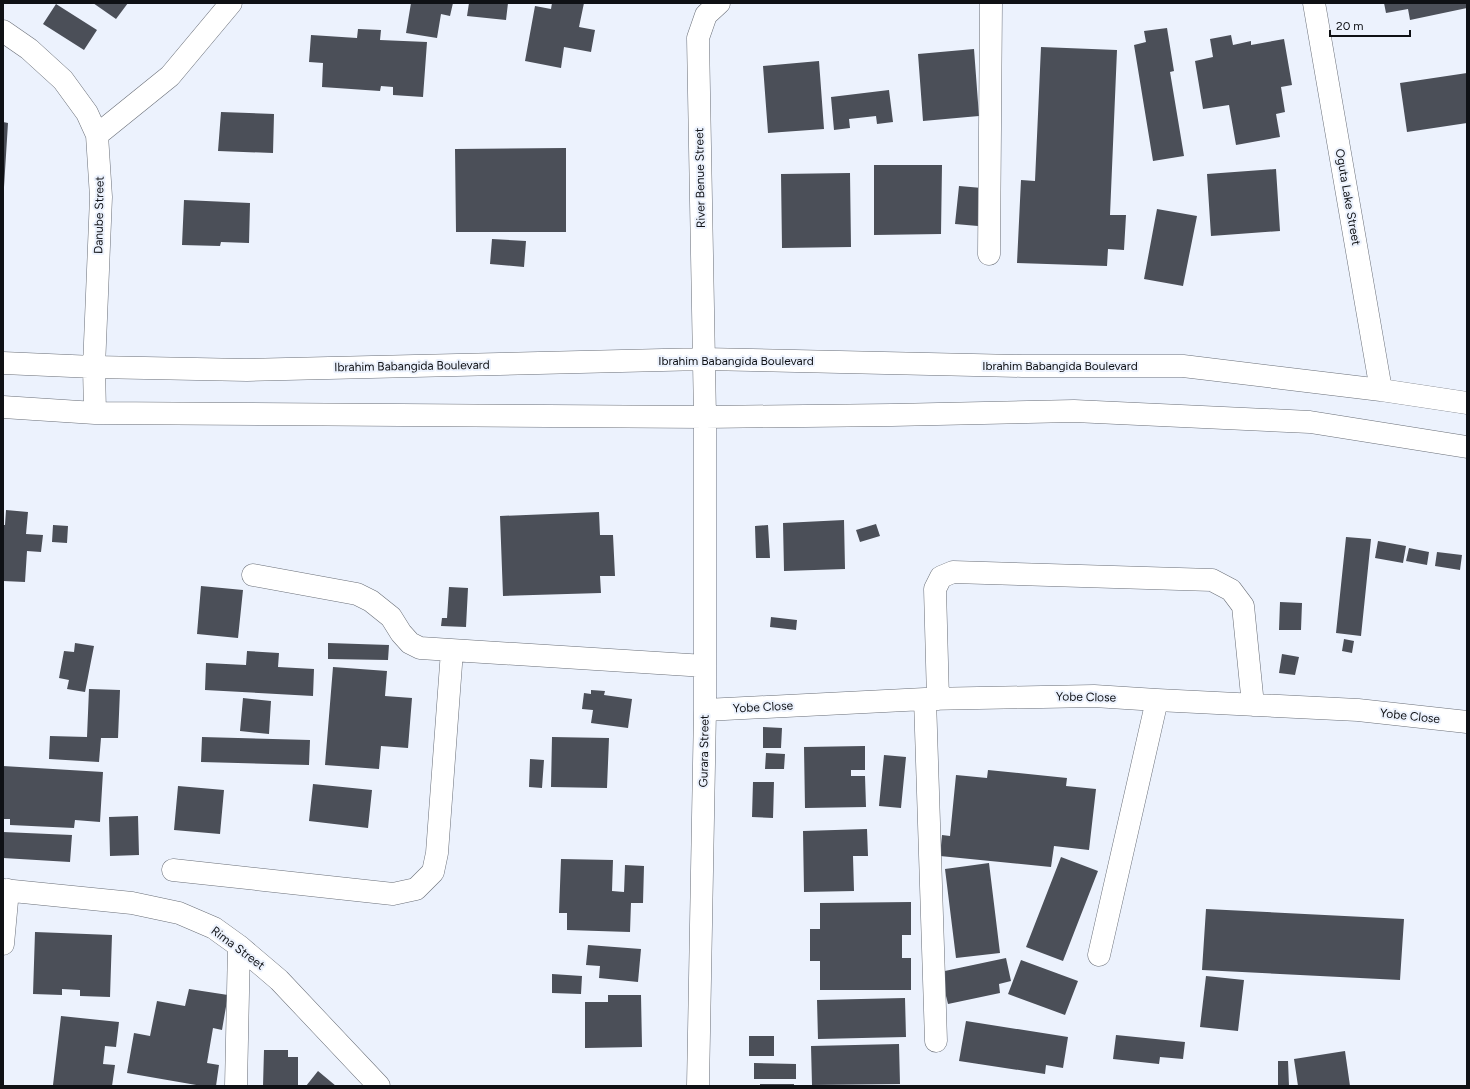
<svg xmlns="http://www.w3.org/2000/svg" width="1470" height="1089" font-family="Figtree,sans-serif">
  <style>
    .building { fill: #4b4f58 }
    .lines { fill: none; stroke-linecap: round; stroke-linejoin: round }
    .minor-casing { stroke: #6a6f78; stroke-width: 23 }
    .minor { stroke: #fff; stroke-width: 22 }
    .labels { text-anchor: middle; stroke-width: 4; stroke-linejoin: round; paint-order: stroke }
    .street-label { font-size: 12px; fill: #0f1115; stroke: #ecf2fd }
  </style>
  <rect width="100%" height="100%" fill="#ecf2fd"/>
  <!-- building -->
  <path class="building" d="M93 3H128L116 19Z
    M411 3H453L450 16 441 14 437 38 406 33Z
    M469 3H508L506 20 467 16Z
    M552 3H584L579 27 595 30 591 52 564 47 561 68 525 61 535 6 551 9Z
    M1384 3H1467V8L1410 20 1408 9 1386 13Z
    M56 4 97 30 84 50 43 24Z
    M1167 28 1174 71 1170 72 1184 156 1153 161 1134 45 1146 42 1144 31Z
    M358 29 381 30 380 40 427 42 423 97 393 95V87L381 86 380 91 322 87 323 63 309 62 311 35 357 38Z
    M1231 35 1233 45 1251 41V45L1284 39 1292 85 1281 87 1285 112 1276 114 1280 137 1236 145 1229 105 1203 109 1195 61 1213 57 1210 39Z
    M1041 47 1117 50 1110 215H1126L1124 250 1108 249 1107 266 1017 263 1021 180 1035 181Z
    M974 49 979 116 923 121 918 54Z
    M819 61 824 129 768 133 763 66Z
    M1467 73V123L1407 132 1400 83Z
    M889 90 893 122 877 124 876 116 849 119 850 128 834 130 831 97Z
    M221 112 274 114 273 153 218 151Z
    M3 122 8 123 4 187H3Z
    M566 148V232H456L455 149Z
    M874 165H942L941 234 874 235Z
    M1276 169 1280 231 1211 236 1207 174Z
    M850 173 851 247 782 248 781 174Z
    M959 186 982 188 978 226 955 224Z
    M184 200 250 203 249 243 221 242 220 246 182 245Z
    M1157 209 1197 216 1183 286 1144 279Z
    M492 239 526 241 524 267 490 264Z
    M6 510 28 512 26 534 43 535 41 552 27 551 25 582 3 581V525H5Z
    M599 512 600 535H613L615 576H600L601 593 503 596 500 516Z
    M844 520 845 569 784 571 783 523Z
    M876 524 880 536 860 542 856 530Z
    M53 525 68 526 67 543 52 542Z
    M768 525 770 558H756L755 526Z
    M1346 537 1371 539 1361 636 1336 633Z
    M1378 541 1406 546 1403 563 1375 558Z
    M1409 548 1429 552 1427 565 1406 561Z
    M1437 552 1462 555 1460 570 1435 566Z
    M201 586 243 590 238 638 197 634Z
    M449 587 468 588 466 627 441 626 442 618H447Z
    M1280 602 1302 603 1301 630H1279Z
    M771 617 797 620 796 630 770 627Z
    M1344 639 1354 641 1352 653 1342 651Z
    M75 643 94 646 85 692 67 689 69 680 59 678 64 651 74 652Z
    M328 643 389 645 388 660 328 659Z
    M247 651 279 653 278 667 314 669 313 696 205 690 206 663 246 665Z
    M1282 654 1299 657 1295 675 1279 673Z
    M333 667 387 671 385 696 412 698 408 748 381 746 379 769 325 765Z
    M89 689 120 690 118 738H101L99 762 49 759 50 736 87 737Z
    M591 690 605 691 604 695 632 699 628 728 591 723 593 710 582 709 584 693 591 694Z
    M243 698 271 701 269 734 240 731Z
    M763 727 782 728 781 748H763Z
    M202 737 310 740 309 765 201 762Z
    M552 737 609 738 607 788 551 787Z
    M865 746V770H851V776H865L866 807 805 808 804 747Z
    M766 753 785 754 784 769H765Z
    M884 755 906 757 901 808 879 806Z
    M530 759 544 760 542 788 529 787Z
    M3 766 103 772 100 822 75 820 74 828 10 825V819H3Z
    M988 770 1067 778 1066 786 1096 789 1089 850 1054 846 1051 867 940 856 942 835 950 836 956 775 987 778Z
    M753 782H774L773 818 752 817Z
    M313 784 372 790 368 828 309 821Z
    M178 786 224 790 220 834 174 830Z
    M138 816 139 855 110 856 109 817Z
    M867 829 868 856H853L854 891 804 892 803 831Z
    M3 832 72 835 70 862 3 858Z
    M1061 857 1098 871 1063 961 1026 947Z
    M561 859 613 860 612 891 624 892 625 865 644 866 643 903H631L630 932 567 930V913H559Z
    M989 863 1000 953 956 958 945 869Z
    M911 902V935H902V958H911V990H820V961H810V929H820V903Z
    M1206 909 1404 919 1400 980 1202 970Z
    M35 932 112 935 110 997 80 996V990L62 989V995L33 994Z
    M588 945 641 949 638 982 599 978 600 966 586 965Z
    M1006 958 1011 981 999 984 1000 993 948 1004 940 972Z
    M1021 960 1078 981 1065 1015 1008 994Z
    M552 974 582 976 581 994 552 993Z
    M1206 976 1244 980 1238 1031 1200 1027Z
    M189 989 228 995 222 1030 213 1028 207 1063 219 1065 216 1086H202L127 1073 134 1033 150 1036 157 1001 185 1006Z
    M608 995H641L642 1047 585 1048V1002H608Z
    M905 998 906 1037 818 1039 817 1000Z
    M61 1016 119 1022 116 1047 105 1046 103 1064 115 1065 112 1086 53 1085Z
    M966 1021 1068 1037 1063 1068 1046 1065 1045 1074 959 1061Z
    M1116 1035 1185 1042 1183 1059 1160 1057 1159 1064 1113 1059Z
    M749 1036H774V1056H749Z
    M899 1044 900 1084 812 1085 811 1046Z
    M264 1050H288V1057H298V1086H263Z
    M1345 1051 1350 1086H1298L1294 1059Z
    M1278 1061H1288L1289 1086H1278Z
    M754 1063 796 1064V1079H754Z
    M318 1071 336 1086H306Z
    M760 1084H794V1086H760Z"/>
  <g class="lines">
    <!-- minor casing -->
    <g class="minor-casing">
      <path id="minor" d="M1314 3 1381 390
        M3 31 29 49 63 80 87 113 97 135 101 197 94 367 95 413
        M97 135 170 76 231 3
        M989 254 991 3
        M3 363 94 367 247 370 704 359 1022 366H1183L1381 390 1467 403
        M3 407 95 413 705 417 892 415 1074 411 1310 422 1467 447
        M253 575 357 594 371 601 391 617 401 633 410 643 420 648 705 666
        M925 699 936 1041
        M938 699 935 589 941 577 953 572 1212 580 1231 590 1243 606 1253 705
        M705 710 925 699 1094 696 1157 700 1358 710 1467 722
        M173 870 393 894 416 889 433 872 437 853 452 651
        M3 890 132 903 179 913 214 928 239 946 279 980 379 1086
        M3 944 8 890
        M1099 955 1157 700
        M236 1086 239 946
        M698 1086 705 710V417L698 38 706 15 719 3"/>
    </g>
    <!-- minor -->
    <use href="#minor" class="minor"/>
  </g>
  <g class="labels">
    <!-- street labels -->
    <g class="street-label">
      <text transform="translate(700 178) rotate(-91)" y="4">River Benue Street</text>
      <text transform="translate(1348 197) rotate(80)" y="4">Oguta Lake Street</text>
      <text transform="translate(99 215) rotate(-89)" y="4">Danube Street</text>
      <text x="736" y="365">Ibrahim Babangida Boulevard</text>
      <text transform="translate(412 366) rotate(-1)" y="4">Ibrahim Babangida Boulevard</text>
      <text x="1060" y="370">Ibrahim Babangida Boulevard</text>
      <text transform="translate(1086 697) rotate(1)" y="4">Yobe Close</text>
      <text transform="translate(763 707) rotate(-3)" y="4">Yobe Close</text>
      <text transform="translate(1410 716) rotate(6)" y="4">Yobe Close</text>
      <text transform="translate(704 751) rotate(-89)" y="4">Gurara Street</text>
      <text transform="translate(238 948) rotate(37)" y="4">Rima Street</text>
    </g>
  </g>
  <!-- border -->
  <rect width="1470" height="1089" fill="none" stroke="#0f1115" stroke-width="8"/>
  <!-- scale -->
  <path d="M1330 30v6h80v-6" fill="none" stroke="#0f1115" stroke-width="2"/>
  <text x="1336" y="30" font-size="12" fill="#0f1115" stroke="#ecf2fd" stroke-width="3" paint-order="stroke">20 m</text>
</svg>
